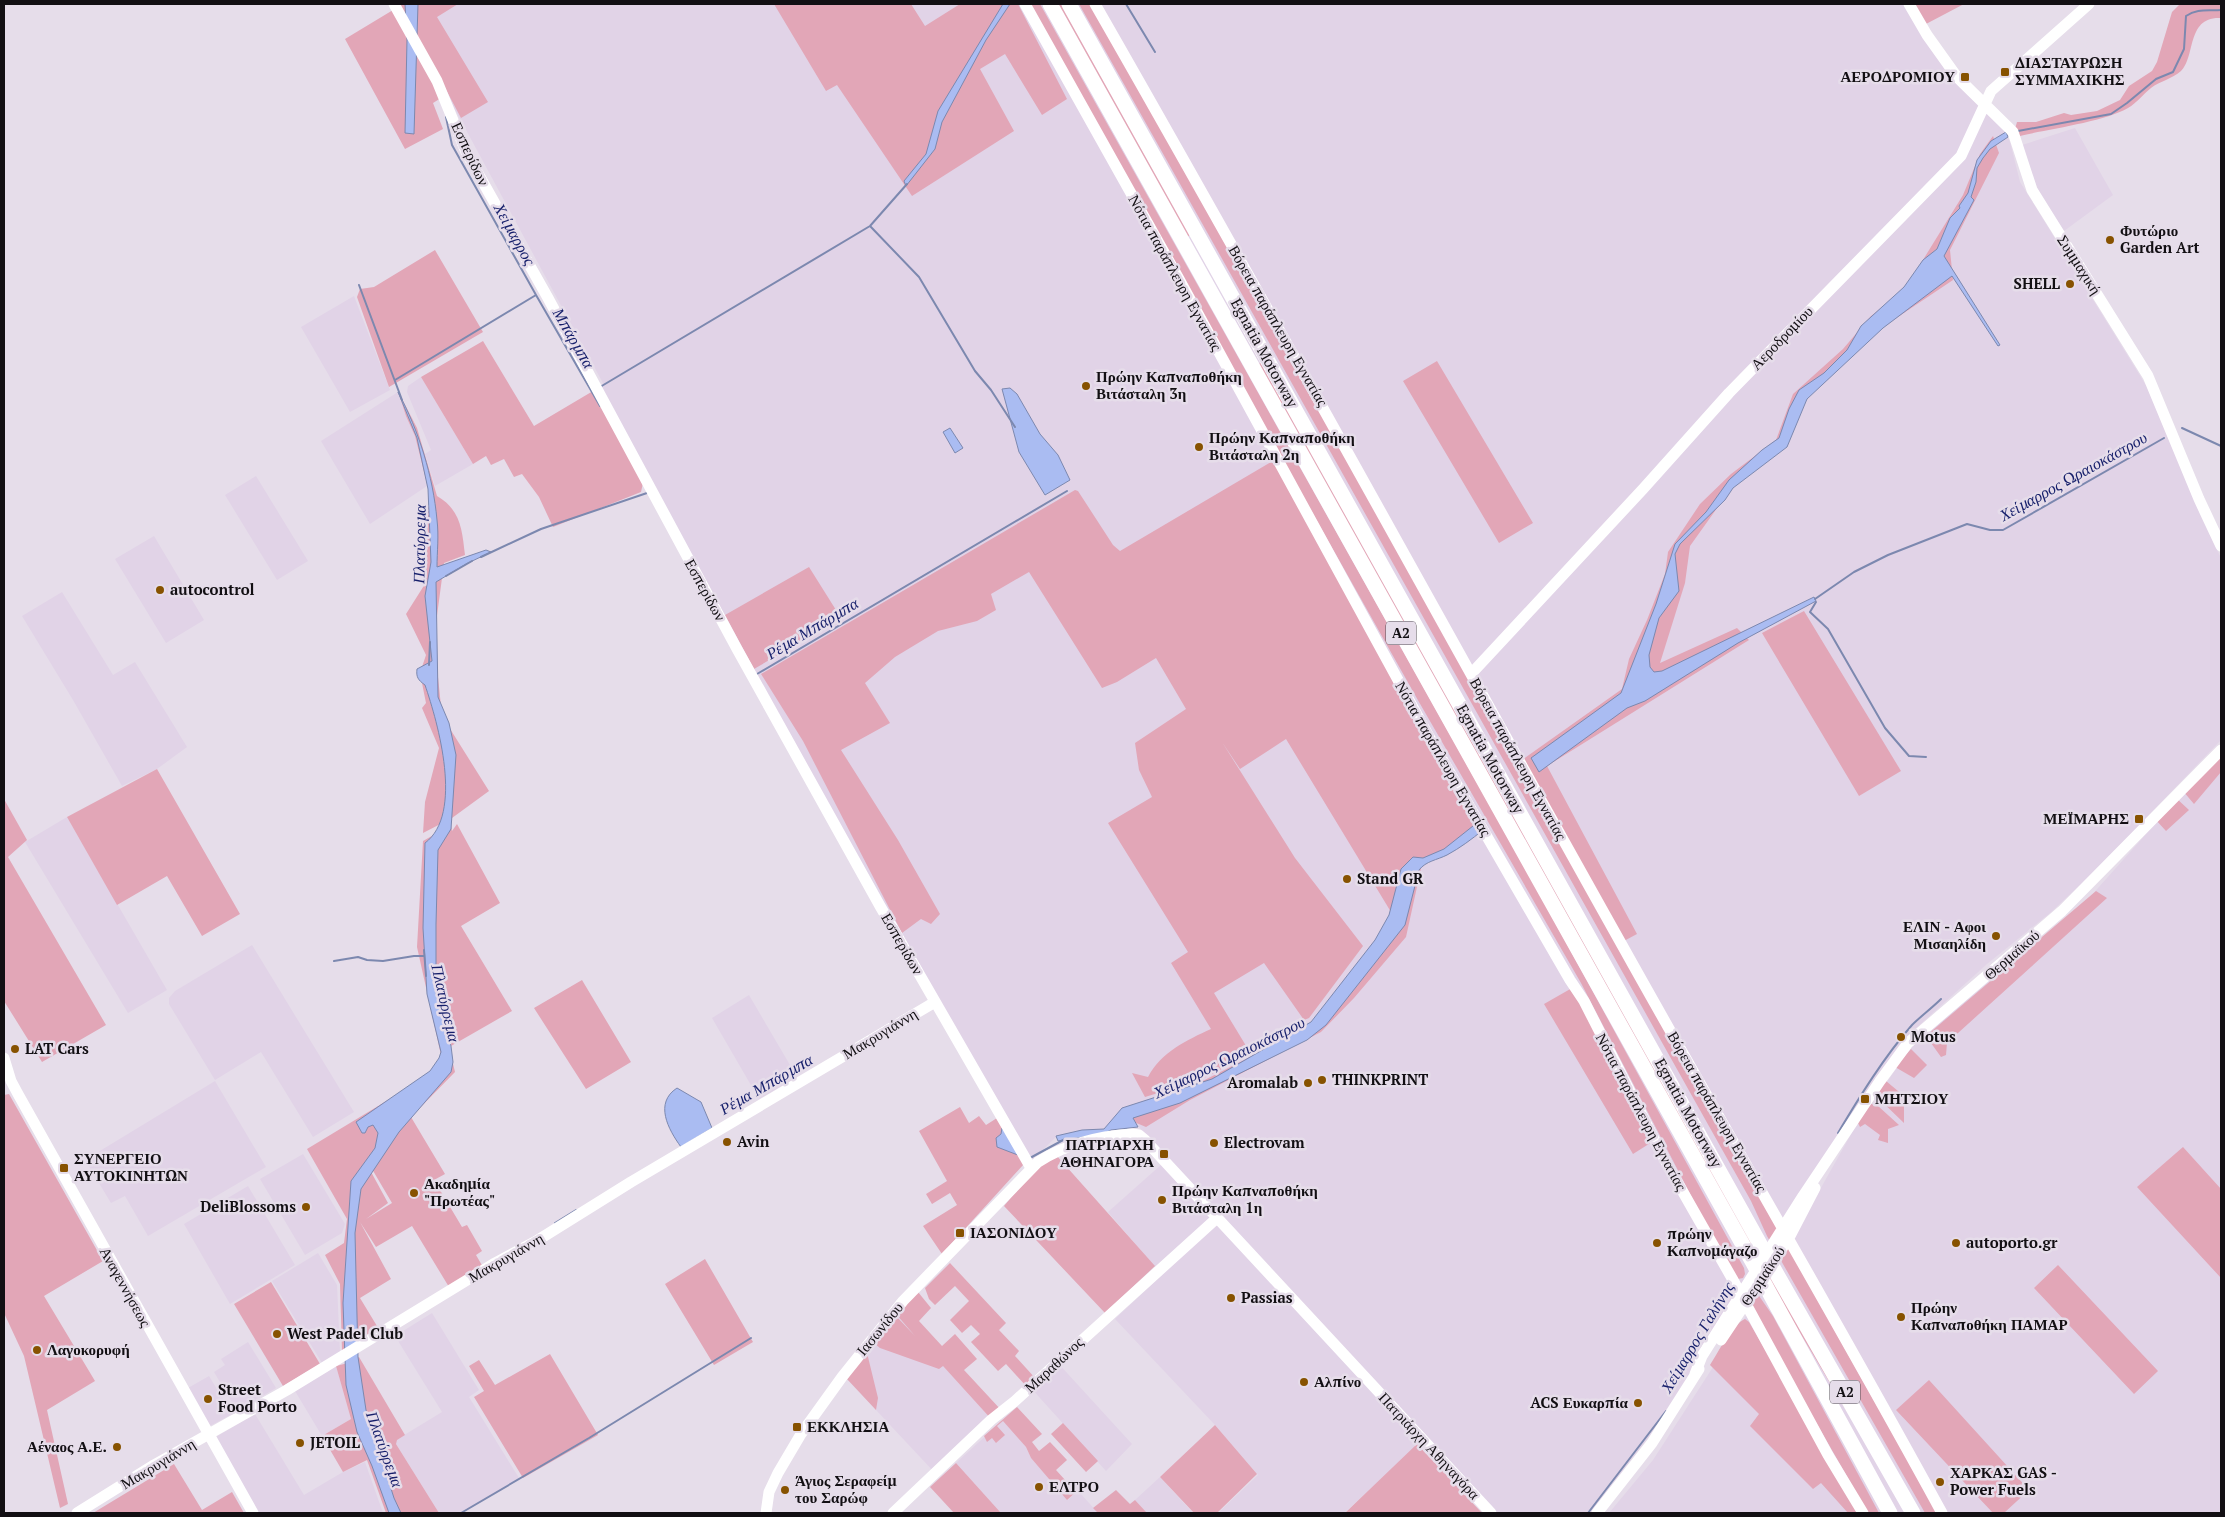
<svg xmlns="http://www.w3.org/2000/svg" width="2225" height="1517" font-family="'PT Serif',serif">
  <style>
    .built { fill: #e1d3e7 }
    .green { fill: #e2a6b7; fill-rule: evenodd }
    .water { fill: #aabcf2; stroke: #7c88af }
    .lines { fill: none; stroke-linecap: round; stroke-linejoin: round }
    .stream { stroke: #7c88af; stroke-width: 2 }
    .secondary { stroke: #fff; stroke-width: 11 }
    .highway { stroke: #fff; stroke-width: 15 }
    .poi-dot { fill: #875200; stroke: #e6ddea; stroke-width: 2 }
    .labels { text-anchor: middle; stroke-width: 5; stroke-linejoin: round; paint-order: stroke }
    .shield { fill: #e6ddea; stroke: #524d54; stroke-width: 1 }
    .shield-label { font-size: 14px; font-weight: bold; fill: #120f13 }
    .poi-label { font-size: 15px; font-weight: bold; fill: #120f13; stroke: #e6ddea; text-anchor: start }
    .street-label { font-size: 15px; fill: #120f13; stroke: #e6ddea }
    .water-label { font-size: 16px; font-style: italic; fill: #161f6b; stroke: #e6ddea }
  </style>
  <rect width="100%" height="100%" fill="#e6ddea"/>
  <!-- built -->
  <path class="built" d="M398 4H1904L1959 87 2005 131 2010 142 2020 182 2147 387 2202 519 2221 558V740L2096 870 2050 913 1987 964 1903 1040 1870 1088 1651 1434 1590 1513H1497L1137 1125 1055 1138 1030 1162 767 695 600 387 604 385Z
    M2075 128 2113 195 2064 231 2039 193 2022 145Z
    M354 296 390 390 350 412 301 327Z
    M421 377 473 464 435 486 425 454 431 450 407 392 408 386Z
    M398 392 415 436 427 486 370 524 321 441Z
    M256 476 308 561 277 580 225 495Z
    M154 536 204 620 166 643 115 559Z
    M62 592 113 675 135 662 187 747 157 769 122 786 73 700 22 616Z
    M2221 750V1513H1609L1653 1460 1744 1319 1804 1218 1854 1129 1915 1042 2082 906Z
    M67 817 167 990 128 1013 25 842Z
    M252 945 354 1112 313 1137 261 1052 215 1080 169 1004V998L175 991Z
    M749 995 797 1077 759 1099 712 1018Z
    M215 1081 266 1167 148 1236 125 1196 111 1203 85 1160Z
    M303 1154 345 1224 342 1233 305 1255 260 1179Z
    M1162 1164 1425 1439 1344 1513H1218L1258 1475 1215 1425 1115 1319 1162 1275 1108 1212Z
    M248 1186 295 1265 230 1304 184 1224Z
    M318 1253 337 1285 340 1352 322 1363 272 1281Z
    M432 1313 479 1390 469 1397 519 1478 462 1513H439L396 1444V1440L442 1412 395 1336Z
    M896 1314 992 1420 935 1473 847 1379Z
    M248 1342 276 1388 237 1411 214 1372 225 1365 221 1359Z
    M1057 1362 1132 1444 1106 1471 1030 1387Z
    M336 1366 351 1419 322 1436 295 1391Z
    M209 1376 232 1414 210 1426 188 1388Z
    M255 1414 304 1495 343 1472 365 1462 383 1513H257L214 1438Z
    M1003 1420 1026 1447 1031 1458 1068 1500 1074 1494H1081L1098 1513H1001L956 1463Z
    M1160 1477 1193 1513H1147L1135 1500Z"/>
  <!-- green -->
  <path class="green" d="M398 4H458L437 17 488 102 461 118 434 67 441 98 433 103 443 129 405 149 345 39 393 10Z
    M774 4H911L925 26 960 4H1018L1067 99 1042 115 1005 54 980 69 1014 131 912 196 837 85 826 91Z
    M1026 4H1040L1546 906 1744 1268 1745 1274 1743 1278 1738 1279 1714 1240 1581 983 1419 702Z
    M1057 4H1061L1190 235 1187 237Z
    M1079 4H1091L1937 1513H1925L1767 1236 1751 1201Z
    M1914 4H1964L1926 24Z
    M2180 4H2221V18C2186 16 2196 57 2181 71 2172 79 2160 81 2151 88 2143 94 2137 103 2128 108 2104 122 2048 129 2020 136L2015 129 2017 122H2036L2064 113 2071 115 2097 111 2120 100 2129 86 2152 71 2157 62 2172 12Z
    M1993 136 1999 153 1950 250 1953 280 1880 329 1805 399 1782 450 1735 483 1690 546 1685 583 1660 663 1737 628 1749 640 1547 766 1637 934 1622 942 1522 760 1622 689 1629 659 1647 620 1665 574 1668 552 1700 504 1731 474 1776 440 1793 394 1843 349 1871 316 1905 289 1963 195 1980 154Z
    M435 250 483 332 389 387 357 297 360 289 374 287Z
    M483 341 534 426 593 391 643 483 641 492 553 527 539 497 522 474 514 477 504 459 491 465 486 456 473 464 421 377Z
    M1437 361 1533 523 1499 543 1403 381Z
    M1261 363 1882 1470 1769 1281 1258 364Z
    M398 391 417 428 437 496C461 510 462 530 465 555L444 563 434 638 442 716 489 791 452 818 423 833 425 802 439 748 422 708 426 703 420 673 426 655 406 614 425 584 429 492 415 436 406 416Z
    M1271 462 1276 465 1478 832 1422 864 1406 937 1354 998 1321 1032 1190 1100 1146 1127 1134 1122 1132 1117 1315 1024 1384 939 1391 912 1286 739 1240 769 1222 742 1295 858 1363 946 1309 1018 1304 1020 1264 963 1214 993 1251 1054 1200 1080 1145 1097 1132 1073 1148 1077C1161 1052 1187 1040 1211 1029L1171 963 1188 952 1108 823 1152 797 1139 770 1135 743 1186 709 1156 658 1117 682 1102 688 1029 572 991 594 996 610 977 621 938 631 895 657 865 683 890 723 841 750 898 840 940 914 931 924 921 919 902 933 803 741 761 674 1075 490 1078 491 1113 545 1120 551Z
    M809 567 841 618 754 669 725 615Z
    M1804 611 1901 771 1859 796 1762 633Z
    M2221 751V772L2194 804 2183 791Z
    M157 769 240 914 202 936 167 876 117 905 67 817Z
    M2175 797 2189 810 2166 831 2155 819Z
    M4 799 27 840 8 857 106 1025 42 1062 4 1001Z
    M457 824 500 903 461 926 512 1011 451 1046 439 1005 455 1072 411 1117 445 1174 434 1180 462 1227 467 1225 482 1251 476 1255 483 1267 449 1287 412 1226 376 1247 360 1222 391 1279 360 1298 380 1331 342 1351 340 1284 325 1255 344 1243 347 1219 307 1149 441 1068V1055L417 947 423 841 451 825 452 831ZM372 1169 392 1203 366 1219 388 1203 370 1170Z
    M2096 891 2107 898 1947 1043 1946 1055 1941 1057 1926 1036Z
    M582 980 631 1062 586 1089 534 1008Z
    M1572 988 1652 1142 1633 1154 1544 1004Z
    M1911 1049 1927 1065 1914 1078 1895 1067Z
    M1886 1081 1904 1096V1123L1875 1095Z
    M9 1094 103 1261 44 1296 95 1381 47 1410 68 1504 60 1508 24 1356 4 1313V1095Z
    M1868 1103 1878 1106 1899 1125 1888 1129V1143L1878 1140 1880 1135 1865 1124 1860 1127 1858 1123Z
    M960 1107 969 1123 979 1116 986 1125 997 1118 1024 1164 942 1254 923 1226 957 1205 950 1193 932 1204 926 1194 947 1181 919 1131Z
    M2183 1147 2221 1189V1278L2137 1187Z
    M1057 1156 1155 1266 1105 1313 1004 1206 1035 1169Z
    M705 1259 753 1342 714 1365 665 1284Z
    M950 1263 1006 1323 999 1330 1019 1351 1015 1356 1036 1379 1027 1387 1006 1364 998 1371 971 1342 980 1334 971 1325 962 1333 950 1320 969 1301 955 1286 935 1305 929 1299 925 1288Z
    M2058 1265 2158 1371 2134 1394 2034 1288Z
    M271 1282 320 1364 283 1386 234 1304Z
    M918 1292 931 1308 919 1321 942 1346 955 1334 977 1359 964 1370 1002 1411 992 1420 943 1366 939 1369 880 1348 874 1343 895 1315 915 1336 896 1314Z
    M1757 1293 1773 1316 1879 1513H1868L1751 1309 1752 1301Z
    M1745 1319 1749 1322 1860 1513H1848L1821 1483 1813 1489 1750 1426 1759 1414 1710 1365C1718 1353 1732 1324 1745 1319Z
    M550 1354 598 1435 523 1478 474 1397 484 1391 469 1366 479 1360 495 1385Z
    M866 1354 868 1357 878 1398 876 1410 847 1379Z
    M359 1357 405 1435 397 1440 396 1444 439 1513H386L367 1460 343 1472 322 1436 351 1419 336 1366 348 1363Z
    M1929 1380 2029 1490 2004 1513H1993L1896 1410Z
    M1017 1407 1042 1434 1032 1442 1039 1451 1050 1442 1067 1460 1056 1470 1076 1492 1067 1500 1031 1458 1026 1447 1003 1421 997 1426 1005 1435 996 1443 992 1438 987 1442 984 1436Z
    M1063 1423 1098 1461 1086 1472 1051 1434Z
    M1215 1425 1257 1474 1217 1513H1194L1160 1477Z
    M1417 1444 1482 1513H1345Z
    M956 1463 1001 1513H954L930 1487Z
    M174 1464 202 1510 232 1492 244 1513H93Z
    M1116 1490 1130 1504 1135 1500 1147 1513H1098L1093 1508Z"/>
  <!-- water -->
  <path class="water" d="M405 4H418L414 134 405 133 407 40Z
    M1003 4H1010L986 40 942 122 935 149 906 186 904 181 926 154 938 111Z
    M2006 132 2008 137 1990 149 1983 158 1977 168 1976 182 1971 197 1974 200 1944 256 2000 345 1998 346 1952 276 1883 328 1807 399 1787 447 1733 488 1725 500 1680 544 1675 554 1679 591 1659 618 1649 655 1650 667 1654 672 1662 671 1814 597 1816 601 1738 643 1645 701 1627 708 1539 772 1531 758 1621 693 1656 604 1675 544 1706 512 1729 480 1762 450 1779 438 1789 409 1799 390 1824 373 1847 350 1861 326 1904 287 1923 260 1937 249 1950 218 1960 208 1959 206 1968 193 1977 160 1991 141Z
    M1010 388 1017 394 1040 434 1058 455 1070 480 1045 495 1019 452 1002 389Z
    M398 392C419 431 433 476 437 520 439 536 437 552 437 567L486 550 491 552 466 564 436 582 438 697 449 723 456 755 451 829 438 850 436 924V993L451 1046 453 1062 451 1072 399 1132 361 1189 355 1233 358 1357 366 1410 394 1498 401 1513H389L372 1466 357 1432 346 1385 343 1303 351 1181 375 1148 378 1133 373 1125 368 1127 365 1133H362L356 1122 430 1071 439 1058 441 1052 427 994 423 928 425 843C464 814 438 723 425 685 418 680 416 677 417 669L432 661 425 596 431 562 428 489 417 438Z
    M950 428 963 448 955 453 943 432Z
    M1478 822 1483 830C1472 839 1460 848 1447 855 1437 860 1426 861 1419 870L1405 925 1326 1025 1307 1040 1180 1103 1133 1118 1138 1127 1111 1130 1103 1134 1058 1141 1056 1136 1082 1130 1104 1129 1122 1108 1212 1079 1311 1022 1375 940 1389 915 1401 869 1413 857 1423 858 1444 849Z
    M677 1088 701 1102 712 1128 681 1147C668 1129 654 1103 677 1088Z
    M1002 1128 1023 1157 997 1147 996 1138 1001 1134Z"/>
  <g class="lines">
    <!-- stream -->
    <path class="stream" d="M1126 4 1155 52
      M2018 131 2111 114 2127 103 2156 79 2173 72 2184 49 2186 16C2197 8 2208 11 2221 10
      M870 226 919 277 975 371 991 390 1015 427
      M359 285 402 400
      M536 295 600 406
      M395 380 536 295 452 145 446 117
      M600 387 870 226 907 184
      M2182 428 2221 446
      M481 557 541 529 647 493
      M446 576 472 561
      M1815 599 1854 572 1888 555 1967 524 1990 530H2003L2164 438
      M1816 602 1810 612 1828 629 1885 728 1909 756 1926 757
      M429 665 430 642
      M757 674 1067 491
      M424 950 426 976
      M334 961 358 957 367 960 383 961 414 956H424
      M1838 1133C1860 1096 1884 1057 1912 1025 1921 1016 1932 1008 1941 999
      M1030 1158 1065 1139
      M555 1223 576 1210
      M461 1513 589 1438 751 1338
      M1588 1513 1666 1411"/>
    <!-- secondary -->
    <path class="secondary" d="M394 4 437 81 466 152 548 298 737 649 880 906 1031 1168
      M1025 4 1179 279 1427 733 1570 980 1584 1001 1667 1164 1733 1280 1828 1455 1863 1513
      M1095 4C1274 316 1446 631 1622 945 1728 1135 1838 1322 1942 1513
      M1909 4 1927 35 1957 77 2013 132 2032 190 2148 376 2199 499 2221 546
      M1471 674 1643 489 1729 393 1961 156 1991 91 2089 4
      M4 1058 11 1081 18 1094 253 1513
      M1721 1340 1789 1238 1815 1188
      M1695 1374 1702 1356 1803 1196 1880 1081 1908 1043 2062 911 2221 750
      M77 1513 154 1465 287 1390 495 1263 538 1240 631 1182 935 1002
      M766 1513 769 1492 778 1473 801 1434 842 1377 903 1301 1038 1162C1066 1144 1099 1136 1132 1134L1139 1135 1145 1140 1491 1513
      M893 1513 991 1420 1015 1401 1217 1218
      M1597 1513 1652 1443 1699 1369"/>
    <!-- highway -->
    <path class="highway" d="M1050 4 1752 1261 1890 1513
      M1069 4 1775 1271 1913 1513"/>
  </g>
  <!-- markers -->
  <g class="poi-dot">
    <rect x="2000" y="67" width="10" height="10" rx="2.5"/>
    <rect x="1960" y="72" width="10" height="10" rx="2.5"/>
    <circle cx="2110" cy="240" r="5"/>
    <circle cx="2070" cy="284" r="5"/>
    <circle cx="1086" cy="386" r="5"/>
    <circle cx="1199" cy="447" r="5"/>
    <circle cx="160" cy="590" r="5"/>
    <rect x="2134" y="814" width="10" height="10" rx="2.5"/>
    <circle cx="1347" cy="879" r="5"/>
    <circle cx="1996" cy="936" r="5"/>
    <circle cx="1901" cy="1037" r="5"/>
    <circle cx="15" cy="1049" r="5"/>
    <circle cx="1322" cy="1080" r="5"/>
    <circle cx="1308" cy="1083" r="5"/>
    <rect x="1860" y="1094" width="10" height="10" rx="2.5"/>
    <circle cx="727" cy="1142" r="5"/>
    <circle cx="1214" cy="1143" r="5"/>
    <rect x="1159" y="1149" width="10" height="10" rx="2.5"/>
    <rect x="59" y="1163" width="10" height="10" rx="2.5"/>
    <circle cx="414" cy="1193" r="5"/>
    <circle cx="1162" cy="1200" r="5"/>
    <circle cx="306" cy="1207" r="5"/>
    <rect x="955" y="1228" width="10" height="10" rx="2.5"/>
    <circle cx="1657" cy="1243" r="5"/>
    <circle cx="1956" cy="1243" r="5"/>
    <circle cx="1231" cy="1298" r="5"/>
    <circle cx="1901" cy="1317" r="5"/>
    <circle cx="277" cy="1334" r="5"/>
    <circle cx="37" cy="1350" r="5"/>
    <circle cx="1304" cy="1382" r="5"/>
    <circle cx="208" cy="1399" r="5"/>
    <circle cx="1638" cy="1403" r="5"/>
    <rect x="792" y="1422" width="10" height="10" rx="2.5"/>
    <circle cx="300" cy="1443" r="5"/>
    <circle cx="117" cy="1447" r="5"/>
    <circle cx="1940" cy="1482" r="5"/>
    <circle cx="1039" cy="1487" r="5"/>
    <circle cx="785" cy="1490" r="5"/>
  </g>
  <g class="labels">
    <!-- shield labels -->
    <g class="shield">
      <rect x="1386" y="621.5" width="30" height="23" rx="4"/>
      <rect x="1830" y="1380.5" width="30" height="23" rx="4"/>
    </g>
    <g class="shield-label">
      <text x="1401" y="638">Α2</text>
      <text x="1845" y="1397">Α2</text>
    </g>
    <!-- poi labels -->
    <g class="poi-label">
      <text x="2015" y="68">ΔΙΑΣΤΑΥΡΩΣΗ<tspan x="2015" dy="17">ΣΥΜΜΑΧΙΚΗΣ</tspan></text>
      <text x="1955" y="82" text-anchor="end">ΑΕΡΟΔΡΟΜΙΟΥ</text>
      <text x="2120" y="236">Φυτώριο<tspan x="2120" dy="17">Garden Art</tspan></text>
      <text x="2060" y="289" text-anchor="end">SHELL</text>
      <text x="1096" y="382">Πρώην Καπναποθήκη<tspan x="1096" dy="17">Βιτάσταλη 3η</tspan></text>
      <text x="1209" y="443">Πρώην Καπναποθήκη<tspan x="1209" dy="17">Βιτάσταλη 2η</tspan></text>
      <text x="170" y="595">autocontrol</text>
      <text x="2129" y="824" text-anchor="end">ΜΕΪΜΑΡΗΣ</text>
      <text x="1357" y="884">Stand GR</text>
      <text x="1986" y="932" text-anchor="end">ΕΛΙΝ - Αφοι<tspan x="1986" dy="17">Μισαηλίδη</tspan></text>
      <text x="1911" y="1042">Motus</text>
      <text x="25" y="1054">LAT Cars</text>
      <text x="1332" y="1085">THINKPRINT</text>
      <text x="1298" y="1088" text-anchor="end">Aromalab</text>
      <text x="1875" y="1104">ΜΗΤΣΙΟΥ</text>
      <text x="737" y="1147">Avin</text>
      <text x="1224" y="1148">Electrovam</text>
      <text x="1154" y="1150" text-anchor="end">ΠΑΤΡΙΑΡΧΗ<tspan x="1154" dy="17">ΑΘΗΝΑΓΟΡΑ</tspan></text>
      <text x="74" y="1164">ΣΥΝΕΡΓΕΙΟ<tspan x="74" dy="17">ΑΥΤΟΚΙΝΗΤΩΝ</tspan></text>
      <text x="424" y="1189">Ακαδημία<tspan x="424" dy="17">"Πρωτέας"</tspan></text>
      <text x="1172" y="1196">Πρώην Καπναποθήκη<tspan x="1172" dy="17">Βιτάσταλη 1η</tspan></text>
      <text x="296" y="1212" text-anchor="end">DeliBlossoms</text>
      <text x="970" y="1238">ΙΑΣΟΝΙΔΟΥ</text>
      <text x="1667" y="1239">πρώην<tspan x="1667" dy="17">Καπνομάγαζο</tspan></text>
      <text x="1966" y="1248">autoporto.gr</text>
      <text x="1241" y="1303">Passias</text>
      <text x="1911" y="1313">Πρώην<tspan x="1911" dy="17">Καπναποθήκη ΠΑΜΑΡ</tspan></text>
      <text x="287" y="1339">West Padel Club</text>
      <text x="47" y="1355">Λαγοκορυφή</text>
      <text x="1314" y="1387">Αλπίνο</text>
      <text x="218" y="1395">Street<tspan x="218" dy="17">Food Porto</tspan></text>
      <text x="1628" y="1408" text-anchor="end">ACS Ευκαρπία</text>
      <text x="807" y="1432">ΕΚΚΛΗΣΙΑ</text>
      <text x="310" y="1448">JETOIL</text>
      <text x="107" y="1452" text-anchor="end">Αέναος Α.Ε.</text>
      <text x="1950" y="1478">ΧΑΡΚΑΣ GAS -<tspan x="1950" dy="17">Power Fuels</tspan></text>
      <text x="795" y="1486">Άγιος Σεραφείμ<tspan x="795" dy="17">του Σαρώφ</tspan></text>
      <text x="1049" y="1492">ΕΛΤΡΟ</text>
    </g>
    <!-- street labels -->
    <g class="street-label">
      <text transform="translate(470 154) rotate(65)" y="5">Εσπερίδων</text>
      <text transform="translate(2079 265) rotate(57)" y="5">Συμμαχική</text>
      <text transform="translate(1175 273) rotate(61)" y="5">Νότια παράπλευρη Εγνατίας</text>
      <text transform="translate(1278 326) rotate(60)" y="5">Βόρεια παράπλευρη Εγνατίας</text>
      <text transform="translate(1782 338) rotate(-46)" y="5">Αεροδρομίου</text>
      <text transform="translate(1264 353) rotate(61)" y="5">Egnatia Motorway</text>
      <text transform="translate(705 590) rotate(61)" y="5">Εσπερίδων</text>
      <text transform="translate(1443 759) rotate(60)" y="5">Νότια παράπλευρη Εγνατίας</text>
      <text transform="translate(1490 759) rotate(61)" y="5">Egnatia Motorway</text>
      <text transform="translate(1518 759) rotate(61)" y="5">Βόρεια παράπλευρη Εγνατίας</text>
      <text transform="translate(902 944) rotate(60)" y="5">Εσπερίδων</text>
      <text transform="translate(2012 955) rotate(-41)" y="5">Θερμαϊκού</text>
      <text transform="translate(880 1034) rotate(-31)" y="5">Μακρυγιάννη</text>
      <text transform="translate(1641 1112) rotate(62)" y="5">Νότια παράπλευρη Εγνατίας</text>
      <text transform="translate(1717 1112) rotate(60)" y="5">Βόρεια παράπλευρη Εγνατίας</text>
      <text transform="translate(1688 1113) rotate(61)" y="5">Egnatia Motorway</text>
      <text transform="translate(506 1258) rotate(-30)" y="5">Μακρυγιάννη</text>
      <text transform="translate(1763 1276) rotate(-57)" y="5">Θερμαϊκού</text>
      <text transform="translate(125 1287) rotate(61)" y="5">Αναγεννήσεως</text>
      <text transform="translate(880 1329) rotate(-51)" y="5">Ιασωνίδου</text>
      <text transform="translate(1054 1365) rotate(-43)" y="5">Μαραθώνος</text>
      <text transform="translate(1429 1446) rotate(47)" y="5">Πατριάρχη Αθηναγόρα</text>
      <text transform="translate(158 1464) rotate(-31)" y="5">Μακρυγιάννη</text>
    </g>
    <!-- water labels -->
    <g class="water-label">
      <text transform="translate(515 234) rotate(61)" y="6">Χείμαρρος</text>
      <text transform="translate(574 338) rotate(60)" y="6">Μπάρμπα</text>
      <text transform="translate(2073 476) rotate(-29)" y="6">Χείμαρρος Ωραιοκάστρου</text>
      <text transform="translate(419 544) rotate(-89)" y="6">Πλατύρρεμα</text>
      <text transform="translate(812 628) rotate(-31)" y="6">Ρέμα Μπάρμπα</text>
      <text transform="translate(446 1003) rotate(77)" y="6">Πλατύρρεμα</text>
      <text transform="translate(1229 1057) rotate(-26)" y="6">Χείμαρρος Ωραιοκάστρου</text>
      <text transform="translate(766 1084) rotate(-30)" y="6">Ρέμα Μπάρμπα</text>
      <text transform="translate(1697 1337) rotate(-59)" y="6">Χείμαρρος Γαλήνης</text>
      <text transform="translate(385 1449) rotate(70)" y="6">Πλατύρρεμα</text>
    </g>
  </g>
  <!-- border -->
  <rect width="2225" height="1517" fill="none" stroke="#120f13" stroke-width="10"/>
</svg>
